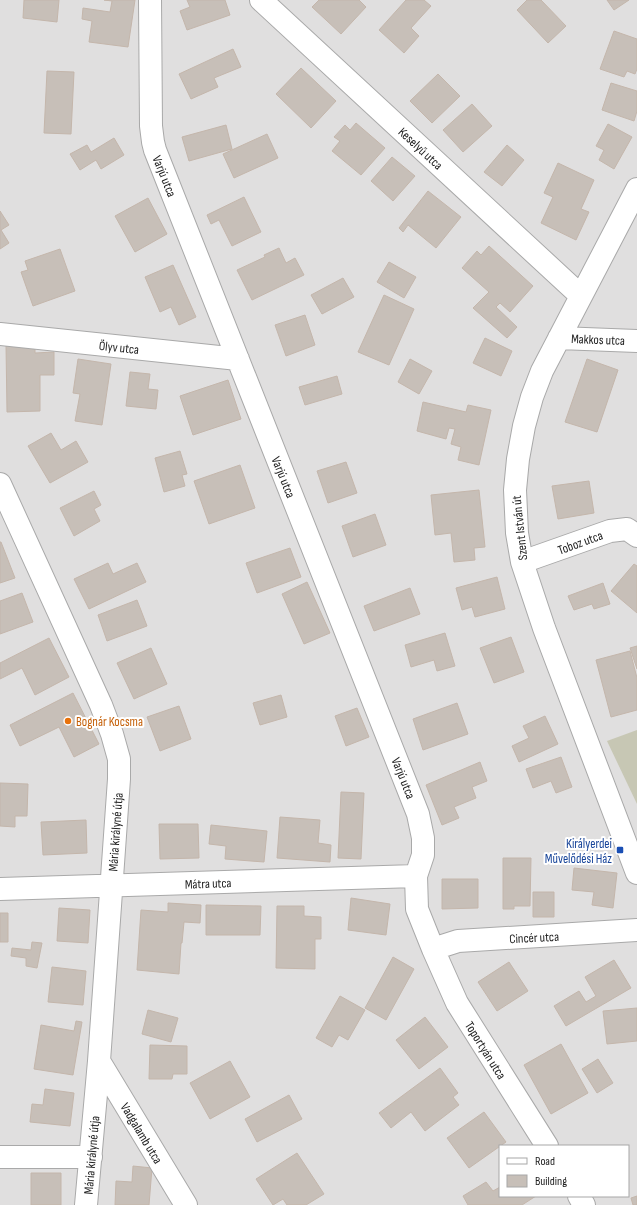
<svg xmlns="http://www.w3.org/2000/svg" width="637" height="1205" font-family="'Sofia Sans Condensed',sans-serif">
  <style>
    .residential { fill: #e0dfdf; fill-rule: evenodd }
    .construction { fill: #c7c7b4 }
    .building { fill: #c7bfb8; stroke: #c4b6ab }
    .lines { fill: none; stroke-linecap: round; stroke-linejoin: round }
    .minor-casing { stroke: #a9a9a9; stroke-width: 24 }
    .minor { stroke: #fff; stroke-width: 22 }
    .food-dot { fill: #e8710a; stroke: #fff; stroke-width: 1.5 }
    .transit-dot { fill: #1a4fb4; stroke: #fff; stroke-width: 1.5 }
    .labels { text-anchor: middle; stroke-width: 4; stroke-linejoin: round; paint-order: stroke }
    .street-label { font-size: 13px; fill: #222; stroke: #fff }
    .food-label { font-size: 13px; fill: #c56008; stroke: #fff; text-anchor: start }
    .transit-label { font-size: 13px; fill: #164399; stroke: #fff; text-anchor: end }
  </style>
  <rect width="100%" height="100%" fill="#f2efe9"/>
  <!-- residential -->
  <path class="residential" d="M0 0H637V1205H0ZM500 1146H628V1196H500Z"/>
  <!-- construction -->
  <path class="construction" d="M637 730V804L607 741Z"/>
  <!-- building -->
  <path class="building" d="M24 0H59L57 22 23 18Z
    M104 0H135L128 47 89 42 92 21 82 19 83 8 110 12 112 1Z
    M187 0H225L230 15 187 30 180 11 190 7Z
    M319 0H359L366 7 341 34 312 7Z
    M406 0H424L431 6 411 28 419 36 404 53 379 30Z
    M527 0H541L566 26 548 43 517 10Z
    M607 0H629L614 10Z
    M614 31 637 39V69L635 74 627 71 624 77 600 69Z
    M233 49 241 67 214 78 218 87 191 99 179 74Z
    M301 68 336 101 311 128 276 94Z
    M47 71 74 72 71 134 44 133Z
    M438 74 460 96 432 123 410 101Z
    M611 83 637 91V111L634 121 602 110Z
    M472 104 492 126 463 152 443 130Z
    M356 123 385 148 361 175 332 151 340 141 334 137 345 125 350 130Z
    M608 124 632 137 614 169 599 160 604 150 596 146Z
    M226 125 232 149 189 161 182 137Z
    M267 134 278 158 234 178 223 154Z
    M114 138 124 155 101 169 96 160 80 170 70 154 87 145 91 152Z
    M507 145 524 160 502 186 484 172Z
    M392 157 415 176 393 201 371 181Z
    M558 163 594 180 581 209 589 212 576 240 541 223 553 197 544 193Z
    M428 191 461 217 436 248 408 225 403 232 399 228Z
    M244 197 261 232 232 246 219 220 211 224 207 215Z
    M148 198 167 234 135 252 115 216Z
    M0 211 9 225 1 230 9 243 0 249Z
    M489 246 533 286 510 312 500 303 496 307 517 327 507 338 473 308 489 292 462 268 477 251 481 255Z
    M279 248 286 263 295 258 304 275 252 300 237 270 265 257 264 255Z
    M60 249 75 291 33 306 21 272 28 270 25 261Z
    M389 262 416 277 404 298 377 282Z
    M173 265 196 317 179 325 171 307 160 312 145 277Z
    M343 278 354 297 322 314 311 295Z
    M384 295 414 309 389 365 358 352Z
    M305 315 315 345 286 356 275 325Z
    M485 338 512 351 501 376 473 363Z
    M35 344V353L54 352V375H40V411L7 412 6 345Z
    M78 359 111 364 102 425 75 421 80 394 73 393Z
    M410 359 432 371 419 394 398 382Z
    M587 359 618 370 597 432 565 422Z
    M130 372 150 374 148 389 158 390 156 409 126 406Z
    M337 376 342 394 305 405 299 387Z
    M228 380 241 419 193 435 180 396Z
    M423 402 466 412 468 405 491 410 479 465 458 460 461 447 451 444 455 429 449 428 446 439 417 431Z
    M51 433 61 450 76 441 88 462 50 483 28 446Z
    M180 451 187 474 182 475 185 486 164 492 155 458Z
    M346 462 357 493 328 503 317 471Z
    M240 465 255 508 209 524 194 481Z
    M589 481 594 513 558 519 552 486Z
    M479 490 485 547 474 548 475 560 454 562 451 533 435 535 431 495Z
    M94 491 101 505 94 509 100 521 74 536 60 508Z
    M375 514 386 545 353 557 342 526Z
    M0 542H1L15 578 0 583Z
    M290 548 301 577 257 593 246 563Z
    M108 563 113 574 137 563 146 582 89 609 74 579Z
    M634 564 637 566V613L611 591Z
    M497 577 505 609 475 617 472 607 462 610 456 588Z
    M307 582 330 633 304 644 282 594Z
    M603 583 610 604 594 609 592 604 574 610 568 596Z
    M410 588 420 614 374 631 364 606Z
    M22 593 33 622 0 634V601Z
    M137 600 147 626 107 641 98 615Z
    M445 633 455 666 437 671 434 660 411 667 405 645Z
    M511 637 524 672 494 683 480 648Z
    M49 638 69 677 35 695 22 668 0 679V663Z
    M637 646V669L630 648Z
    M151 648 167 684 134 699 117 663Z
    M630 651 637 678V710L611 717 596 660Z
    M73 693 99 744 74 757 59 727 20 746 10 725Z
    M281 695 287 717 260 725 253 703Z
    M457 703 468 734 423 750 413 719Z
    M179 706 191 739 160 751 147 717Z
    M357 708 369 737 346 746 335 716Z
    M545 716 558 744 519 762 512 746 529 738 523 726Z
    M561 757 572 787 556 793 551 781 533 788 526 769Z
    M480 762 487 781 472 787 476 798 454 807 459 818 442 825 426 785Z
    M0 783 28 784 27 816H15V827L0 826Z
    M341 792 364 793 361 859 338 858Z
    M280 817 320 820 318 843 331 845 330 862 277 858Z
    M86 820 87 853 43 855 41 822Z
    M159 824H198L199 858 160 859Z
    M211 825 267 831 264 862 225 859 226 846 209 844Z
    M503 858H531L530 906H514V909H503Z
    M574 868 617 873 613 908 592 905 594 892 572 890Z
    M442 879H478V908L442 909Z
    M533 892H554V917H533Z
    M351 898 390 904 386 935 348 930Z
    M168 903 201 905 200 923 184 922 182 943H181L179 974 137 970 141 910 168 912Z
    M206 905 261 906 260 935H206Z
    M277 906H304V916L321 917V939H315V969L276 968Z
    M59 908 90 910 88 943 57 941Z
    M0 913H8V942H0Z
    M32 942 42 943 37 968 26 966V958L11 956 12 948 31 950Z
    M393 957 414 969 386 1020 365 1008Z
    M614 960 631 988 566 1026 554 1006 579 991 586 1002 596 996 585 977Z
    M509 962 528 991 497 1011 478 982Z
    M52 967 86 971 83 1005 48 1002Z
    M340 996 365 1010 348 1040 339 1035 332 1047 316 1038Z
    M637 1008V1041L607 1044 603 1011Z
    M148 1010 178 1018 171 1042 142 1034Z
    M425 1017 448 1047 419 1069 396 1040Z
    M76 1021 82 1022 73 1075 34 1069 41 1025 74 1031Z
    M561 1044 588 1093 551 1114 524 1065Z
    M150 1045 187 1046V1074H173L172 1079H149Z
    M598 1059 613 1083 597 1093 582 1069Z
    M230 1061 250 1097 210 1119 190 1083Z
    M440 1068 458 1093 453 1097 459 1105 425 1131 411 1112 391 1128 379 1113Z
    M45 1089 74 1093 70 1126 30 1122 32 1104 43 1105Z
    M289 1095 302 1119 257 1142 245 1119Z
    M484 1112 506 1142 469 1168 447 1138Z
    M297 1153 324 1194 306 1205H287L283 1199 273 1205 256 1179Z
    M133 1166 152 1168 149 1205H115L116 1181 132 1182Z
    M31 1173H61V1205H31Z
    M486 1182 493 1191 500 1187V1196H536L522 1205H468L463 1196Z
    M637 1196V1205H633L631 1198Z"/>
  <g class="lines">
    <!-- minor casing -->
    <g class="minor-casing">
      <path id="minor" d="M150 0 151 126 153 142 155 150 418 814 423 838V855L416 876 417 909 433 949 457 1003 547 1146
        M261 0 581 296
        M637 189 542 371 532 397 524 426 518 459 515 490 517 533 522 562 544 628 637 873
        M0 334 238 359
        M559 338 637 341
        M0 484 101 705 112 734 119 759V779L99 1061 86 1205
        M522 562 610 531 627 529 637 536
        M0 889 416 876
        M433 949 458 941 637 930
        M99 1061 186 1205
        M0 1157H91
        M579 1196 584 1205"/>
    </g>
    <!-- minor -->
    <use href="#minor" class="minor"/>
  </g>
  <!-- markers -->
  <circle class="food-dot" cx="68" cy="721" r="4"/>
  <rect class="transit-dot" x="616" y="846" width="8" height="8" rx="2"/>
  <g class="labels">
    <!-- street labels -->
    <g class="street-label">
      <text transform="translate(421 148) rotate(43)" y="5">Keselyű utca</text>
      <text transform="translate(165 176) rotate(68)" y="5">Varjú utca</text>
      <text transform="translate(598 339) rotate(2)" y="5">Makkos utca</text>
      <text transform="translate(119 347) rotate(6)" y="5">Ölyv utca</text>
      <text transform="translate(284 477) rotate(68)" y="5">Varjú utca</text>
      <text transform="translate(519 528) rotate(-96)" y="5">Szent István út</text>
      <text transform="translate(580 542) rotate(-20)" y="5">Toboz utca</text>
      <text transform="translate(404 778) rotate(68)" y="5">Varjú utca</text>
      <text transform="translate(115 832) rotate(-86)" y="5">Mária királyné útja</text>
      <text transform="translate(208 883) rotate(-2)" y="5">Mátra utca</text>
      <text transform="translate(534 937) rotate(-3)" y="5">Cincér utca</text>
      <text transform="translate(486 1050) rotate(58)" y="5">Toportyán utca</text>
      <text transform="translate(142 1133) rotate(59)" y="5">Vadgalamb utca</text>
      <text transform="translate(91 1155) rotate(-85)" y="5">Mária királyné útja</text>
    </g>
    <!-- food labels -->
    <g class="food-label">
      <text x="76" y="726">Bognár Kocsma</text>
    </g>
    <!-- transit labels -->
    <g class="transit-label">
      <text x="612" y="848">Királyerdei<tspan x="612" dy="15">Művelődési Ház</tspan></text>
    </g>
  </g>
  <!-- legend -->
  <rect x="499" y="1145" width="130" height="52" fill="#ffffff" stroke="#a7a7a7"/>
  <rect x="507" y="1158" width="20" height="6" fill="#ffffff" stroke="#a7a7a7"/>
  <text x="535" y="1165" font-size="12" fill="#222222">Road</text>
  <rect x="507" y="1175" width="20" height="12" fill="#c7bfb8" stroke="#a7a7a7"/>
  <text x="535" y="1185" font-size="12" fill="#222222">Building</text>
</svg>
